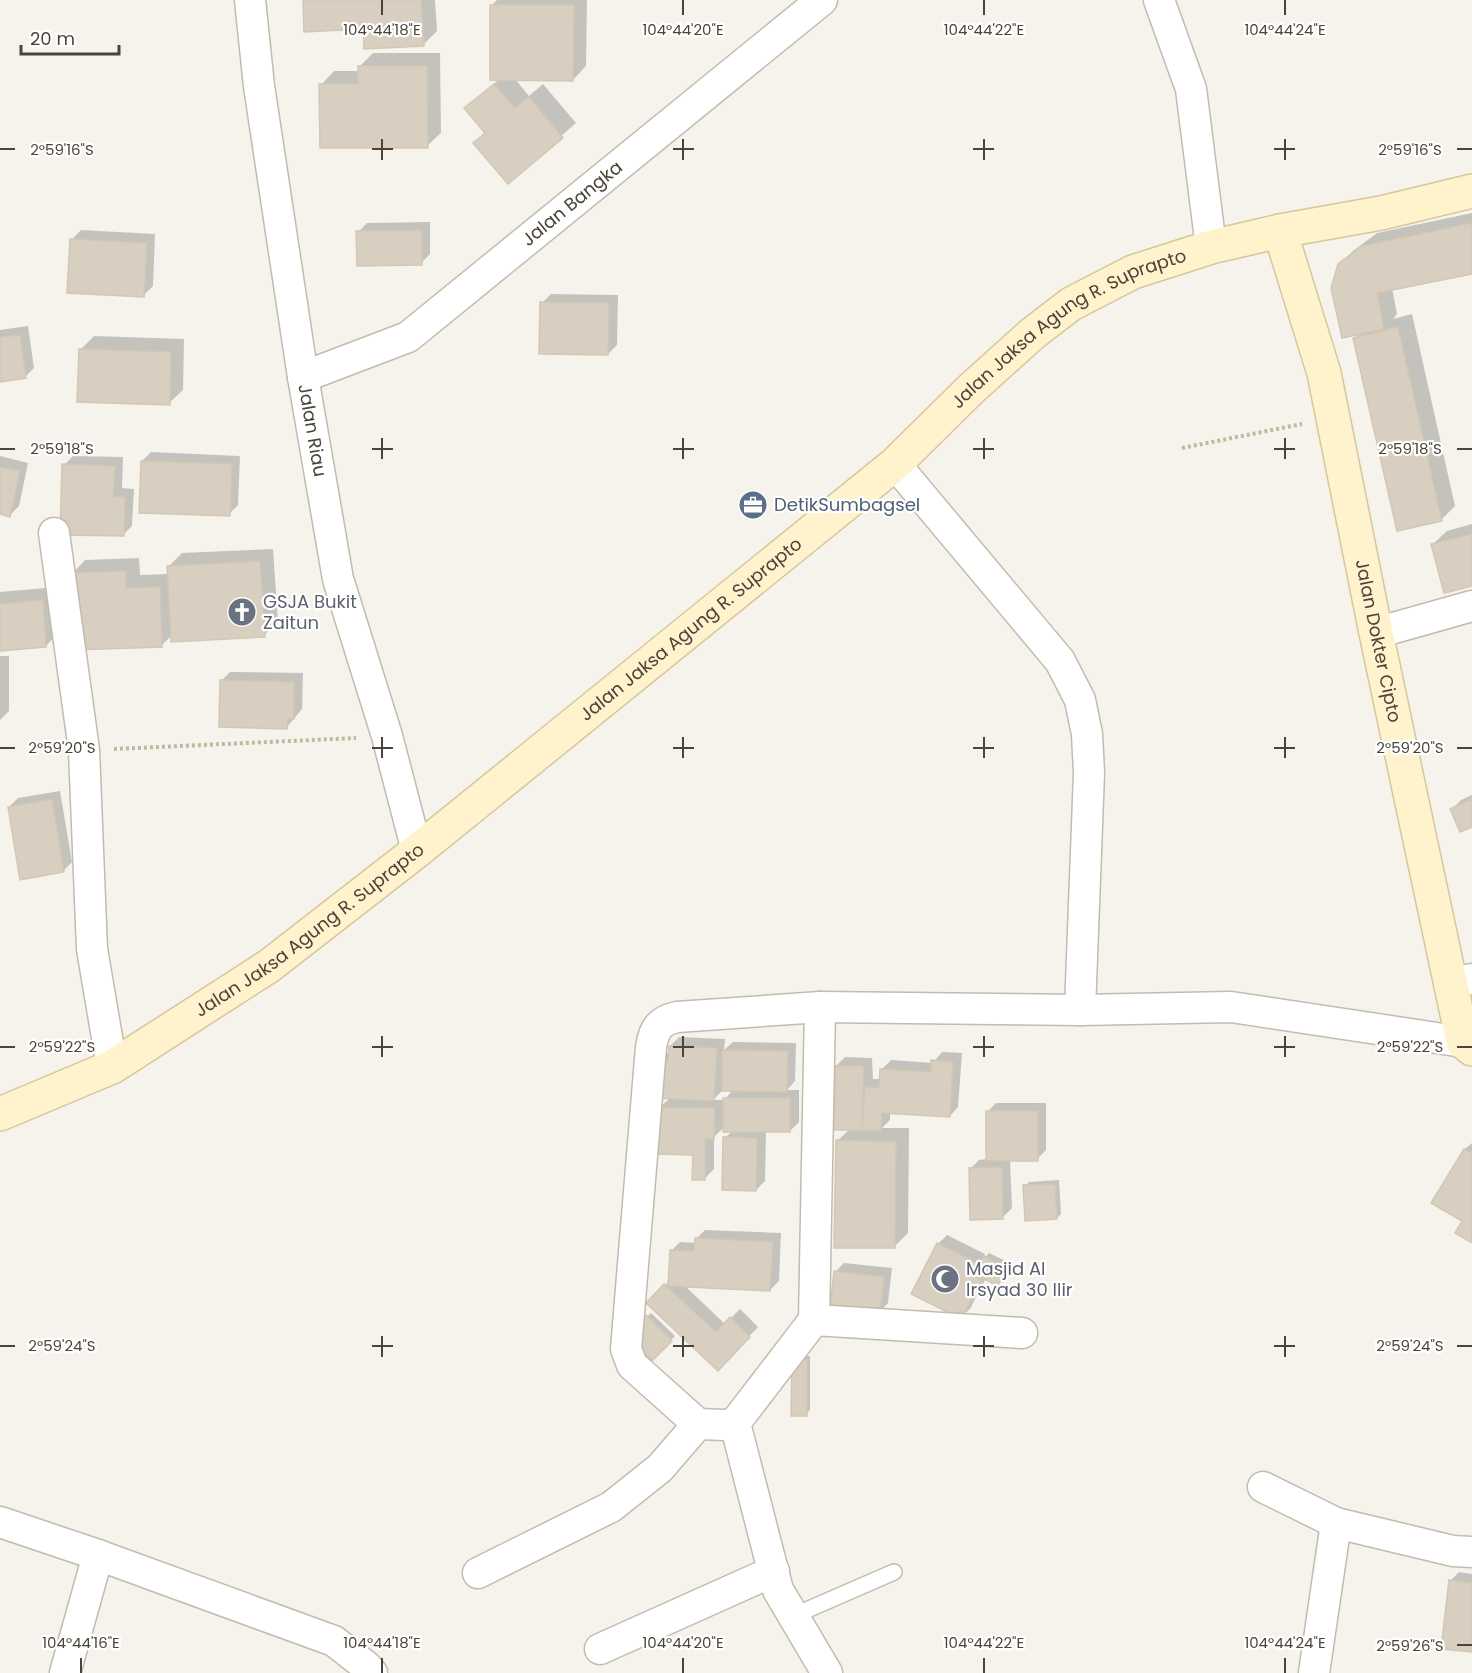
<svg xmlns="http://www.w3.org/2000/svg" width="1472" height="1673" font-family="Poppins,sans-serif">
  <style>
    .shadow { fill: #0003; fill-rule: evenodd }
    .building { fill: #d8cfc1; stroke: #d3c7b4; stroke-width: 1.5 }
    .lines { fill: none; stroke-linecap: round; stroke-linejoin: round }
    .lane-casing { stroke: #c2bbae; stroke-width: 18 }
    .street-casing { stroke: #c2bbae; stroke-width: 33 }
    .secondary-casing { stroke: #d6c79b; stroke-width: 36 }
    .path { stroke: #c4b79f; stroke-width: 4; stroke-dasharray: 3 3; stroke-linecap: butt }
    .lane { stroke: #fff; stroke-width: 15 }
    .street { stroke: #fff; stroke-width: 30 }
    .secondary { stroke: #fff3cd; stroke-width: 33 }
    .ticks { fill: none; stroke: #4b4439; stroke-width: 2 }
    .labels { text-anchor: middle; stroke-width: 4.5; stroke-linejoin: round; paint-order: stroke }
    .street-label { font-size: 18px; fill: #4b4439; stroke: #fff }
    .service-label { font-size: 18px; fill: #4e5e75; stroke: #fff; text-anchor: start }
    .worship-label { font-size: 18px; fill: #5b616d; stroke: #fff; text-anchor: start }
    .ticks-label { font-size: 15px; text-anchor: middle; fill: #4b4439; stroke: #fff; stroke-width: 4.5; stroke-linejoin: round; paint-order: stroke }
  </style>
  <rect width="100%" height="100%" fill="#f6f3ec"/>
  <!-- shadow -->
  <path class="shadow" d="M304 0H435L437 31 423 45 365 27Z
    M497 0H587L586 66 573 80 515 79 529 96 543 84 576 123 508 182 487 132 466 109 499 79 492 5Z
    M373 53H440L441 133 427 146 321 85 334 71H359V67Z
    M1472 213V272L1392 288 1397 314 1393 319 1412 314 1455 506 1442 519 1355 338 1360 333 1339 265 1353 251 1377 233Z
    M430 222V254L421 263 358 232 367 223Z
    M81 230 155 234 153 286 144 295 72 239Z
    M551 294 618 295 617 345 608 354 542 303Z
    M28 326 34 368 25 377 0 380V330Z
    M94 336 184 339 183 390 169 403 80 350Z
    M151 452 240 456 238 505 229 514 142 461Z
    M0 456 28 463 19 506 10 515 0 513Z
    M73 456 123 457 122 488 134 489 132 526 123 535 64 465Z
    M1472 524V584L1433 544 1447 531Z
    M273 549 278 622 264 635H172L162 645 72 574 85 560 139 558 140 575 169 574 168 567 182 553Z
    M56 587 59 632 46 646 0 649V592Z
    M0 656H9V711L0 720Z
    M230 672 303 673 302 709 287 727 221 681Z
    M60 791 72 862 63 871 9 807 18 798Z
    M1472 795V826L1452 809 1461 800Z
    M679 1037 725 1039 724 1050 733 1042 796 1043 795 1081 787 1090H799V1122L790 1131H766L765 1181 756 1190 725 1138 732 1131 724 1127 714 1137V1169L705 1178 694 1154 659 1108 670 1098 658 1062 667 1053H670V1046ZM733 1090 724 1100H713L722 1091Z
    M942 1052 962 1053 958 1107 950 1116 890 1112V1120L882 1128H909L908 1233 894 1247 837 1141 850 1129 836 1066 845 1057 872 1058 873 1079H881L882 1069 891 1060 933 1063Z
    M996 1103H1046V1150L1037 1159H1010L1012 1208 1003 1217 970 1169 979 1160 987 1159V1112Z
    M1472 1143V1241L1464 1221 1433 1202 1465 1149Z
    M1059 1180 1061 1214 1057 1218 1025 1186 1029 1182Z
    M705 1230 781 1233 779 1281 770 1290 684 1285 725 1324 740 1309 758 1327 718 1369 648 1303 670 1280 671 1251 680 1242 696 1243V1239Z
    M947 1235 985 1254 983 1259 989 1253 1010 1263 998 1284 986 1278 970 1309 961 1317 913 1293 938 1244Z
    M844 1263 892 1268 888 1303 879 1312 835 1272Z
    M651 1313 675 1336 652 1359 628 1335Z
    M798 1356H810V1410L806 1414Z
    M1459 1572 1472 1574V1651L1450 1581Z"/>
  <!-- building -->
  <path class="building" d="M303 0H421L424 46 364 49 363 29 304 32Z
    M490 5H574L573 81 490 80Z
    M358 66H427L428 148H320L319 84H358Z
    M494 84 515 108 529 97 563 138 508 184 473 143 485 133 464 108Z
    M1472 223V274L1377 293 1384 329 1342 338 1331 288 1338 264 1362 246Z
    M422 230V265L357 266 356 231Z
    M70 239 147 243 144 297 67 293Z
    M540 302 609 303 608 355 539 354Z
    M1398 327 1442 521 1397 531 1353 338Z
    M20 335 26 378 0 382V337Z
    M79 349 171 352 170 405 77 402Z
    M141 461 232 464 230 516 139 513Z
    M62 464 115 466 113 497H125L124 536 60 535Z
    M0 467 20 471 10 517 0 514Z
    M1472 534V586L1444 593 1431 544Z
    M260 561 265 637 171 642 167 566Z
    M126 571V588L160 587 162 647 73 650 70 573Z
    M43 600 46 647 0 651V604Z
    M220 680 294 682V719H288L287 729 219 727Z
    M52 799 64 872 20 880 8 807Z
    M1472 799V827L1460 832 1450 809Z
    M669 1046 717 1048 714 1101 655 1098 657 1061 668 1062Z
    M722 1050 788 1051 787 1092 722 1091Z
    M931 1060 953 1062 950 1117 882 1113 881 1131 862 1130 865 1087 879 1088 880 1069 931 1072Z
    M835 1066H864L862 1130H834Z
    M723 1098H790V1132H723Z
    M658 1108H715L714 1139H705V1180H692L693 1155 657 1154Z
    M986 1111H1038V1161H986Z
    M723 1137 757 1138 756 1191 722 1190Z
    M836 1140 896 1142 895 1248H834Z
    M1464 1149 1472 1153V1243L1455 1233 1462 1221 1431 1203Z
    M1002 1167 1003 1219 970 1220 969 1168Z
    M1055 1184 1057 1219 1025 1221 1023 1185Z
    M695 1238 773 1242 770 1291 668 1286 670 1250 694 1251Z
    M937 1243 977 1263 971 1275 982 1280 961 1319 911 1294Z
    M984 1256 1007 1268 998 1286 974 1274Z
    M834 1271 884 1277 880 1314 830 1309Z
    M664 1284 716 1332 730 1317 750 1337 718 1371 646 1303Z
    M646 1315 672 1341 652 1361 626 1335Z
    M792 1359 807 1360V1416H791Z
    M1449 1580 1472 1583V1652L1441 1649Z"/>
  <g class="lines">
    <!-- lane casing -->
    <g class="lane-casing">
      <path id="lane" d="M793 1616 894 1572"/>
    </g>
    <!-- street casing -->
    <g class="street-casing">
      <g id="street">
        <path id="s1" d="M250 0 259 86 303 377 338 579 387 736 417 851"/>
        <path d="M1159 0 1191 89 1211 247"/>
        <path id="s2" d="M303 377 408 337 822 0"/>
        <path d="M895 464 1060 661 1080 700 1087 734 1089 773 1080 1010"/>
        <path d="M54 533 84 750 92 949 112 1067"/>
        <path d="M1376 633 1472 606"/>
        <path d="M1450 982 1472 979"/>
        <path d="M814 1320 820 1007"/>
        <path d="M735 1423 725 1425 698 1424 632 1365 626 1349 651 1047C654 1029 659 1021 677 1017L820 1007 1080 1010 1231 1007 1463 1042"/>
        <path d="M1263 1487 1336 1523 1453 1551 1472 1552"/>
        <path d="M0 1522 98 1555 334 1641 366 1666 372 1673"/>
        <path d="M478 1573 611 1507 660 1468 698 1424"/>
        <path d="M600 1649 774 1571"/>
        <path d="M65 1673 98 1555"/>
        <path d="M827 1673 778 1590 735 1423 814 1320 1022 1333"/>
        <path d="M1314 1673 1336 1523"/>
      </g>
    </g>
    <!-- secondary casing -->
    <g class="secondary-casing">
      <g id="secondary">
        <path id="s3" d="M1280 231 1324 373 1376 633 1463 1042 1472 1049"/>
        <path id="s4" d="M0 1114 112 1067 269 966 417 851 895 464 971 389 1032 334 1071 304 1133 272 1211 247 1280 231 1381 213 1472 191"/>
      </g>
    </g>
    <!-- path -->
    <path class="path" d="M1182 448 1302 424
      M114 749 356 738"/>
    <!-- lane -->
    <use href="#lane" class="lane"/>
    <!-- street -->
    <use href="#street" class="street"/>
    <!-- secondary -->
    <use href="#secondary" class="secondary"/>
  </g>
  <!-- ticks -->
  <path class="ticks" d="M382 0V15M683 0V15M984 0V15M1285 0V15M382 139V160M683 139V160M984 139V160M1285 139V160M0 149H15M372 149H393M673 149H694M973 149H994M1274 149H1295M1457 149H1472M382 438V459M683 438V459M984 438V459M1285 438V459M0 449H15M372 449H393M673 449H694M973 449H994M1274 449H1295M1457 449H1472M382 737V758M683 737V758M984 737V758M1285 737V758M0 748H15M372 748H393M673 748H694M973 748H994M1274 748H1295M1457 748H1472M382 1036V1057M683 1036V1057M984 1036V1057M1285 1036V1057M0 1047H15M372 1047H393M673 1047H694M973 1047H994M1274 1047H1295M1457 1047H1472M382 1336V1357M683 1336V1357M984 1336V1357M1285 1336V1357M0 1346H15M372 1346H393M673 1346H694M973 1346H994M1274 1346H1295M1457 1346H1472M1457 1645H1472M81 1658V1673M382 1658V1673M683 1658V1673M984 1658V1673M1285 1658V1673"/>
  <!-- icons -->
  <defs>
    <g id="office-disc" transform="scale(1.5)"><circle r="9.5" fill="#5c6f8a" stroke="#fff"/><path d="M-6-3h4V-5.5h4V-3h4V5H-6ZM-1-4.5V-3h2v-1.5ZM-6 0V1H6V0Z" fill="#fff"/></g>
    <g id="church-disc" transform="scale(1.5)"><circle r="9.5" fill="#6b7280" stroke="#fff"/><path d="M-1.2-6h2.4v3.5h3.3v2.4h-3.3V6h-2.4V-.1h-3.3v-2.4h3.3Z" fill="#fff"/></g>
    <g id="mosque-disc" transform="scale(1.5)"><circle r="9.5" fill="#6b7280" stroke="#fff"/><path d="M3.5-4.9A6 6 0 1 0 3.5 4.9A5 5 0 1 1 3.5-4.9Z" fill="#fff"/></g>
  </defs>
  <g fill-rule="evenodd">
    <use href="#office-disc" x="753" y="505"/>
    <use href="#church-disc" x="242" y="612"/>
    <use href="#mosque-disc" x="945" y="1279"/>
  </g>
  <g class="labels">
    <!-- street labels -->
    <g class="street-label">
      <text dy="6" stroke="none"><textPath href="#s2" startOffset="324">Jalan Bangka</textPath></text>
      <text dy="6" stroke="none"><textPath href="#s4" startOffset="1334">Jalan Jaksa Agung R. Suprapto</textPath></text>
      <text dy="6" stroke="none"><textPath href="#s1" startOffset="435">Jalan Riau</textPath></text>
      <text dy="6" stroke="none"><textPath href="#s4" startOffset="848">Jalan Jaksa Agung R. Suprapto</textPath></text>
      <text dy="6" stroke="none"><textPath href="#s3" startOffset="422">Jalan Dokter Cipto</textPath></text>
      <text dy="6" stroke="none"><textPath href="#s4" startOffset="362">Jalan Jaksa Agung R. Suprapto</textPath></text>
    </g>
    <!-- service labels -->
    <g class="service-label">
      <text x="774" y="511">DetikSumbagsel</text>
    </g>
    <!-- worship labels -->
    <g class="worship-label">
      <text x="263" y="608">GSJA Bukit<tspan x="263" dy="21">Zaitun</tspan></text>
      <text x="966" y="1275">Masjid Al<tspan x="966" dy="21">Irsyad 30 Ilir</tspan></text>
    </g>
  </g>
  <g class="ticks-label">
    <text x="382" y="35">104°44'18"E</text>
    <text x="683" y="35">104°44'20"E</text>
    <text x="984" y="35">104°44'22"E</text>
    <text x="1285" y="35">104°44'24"E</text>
    <text x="62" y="155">2°59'16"S</text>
    <text x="1410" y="155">2°59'16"S</text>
    <text x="62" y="454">2°59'18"S</text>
    <text x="1410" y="454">2°59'18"S</text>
    <text x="62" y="753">2°59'20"S</text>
    <text x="1410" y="753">2°59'20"S</text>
    <text x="62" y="1052">2°59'22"S</text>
    <text x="1410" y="1052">2°59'22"S</text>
    <text x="62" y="1351">2°59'24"S</text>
    <text x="1410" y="1351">2°59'24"S</text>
    <text x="81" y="1648">104°44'16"E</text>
    <text x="382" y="1648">104°44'18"E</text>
    <text x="683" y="1648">104°44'20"E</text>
    <text x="984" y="1648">104°44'22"E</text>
    <text x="1285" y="1648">104°44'24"E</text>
    <text x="1410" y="1651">2°59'26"S</text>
  </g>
  <!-- scale -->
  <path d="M21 45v9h98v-9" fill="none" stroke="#4b4439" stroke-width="3"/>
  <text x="30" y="45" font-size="18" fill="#4b4439" stroke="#ffffff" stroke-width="4.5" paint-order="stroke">20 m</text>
</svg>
